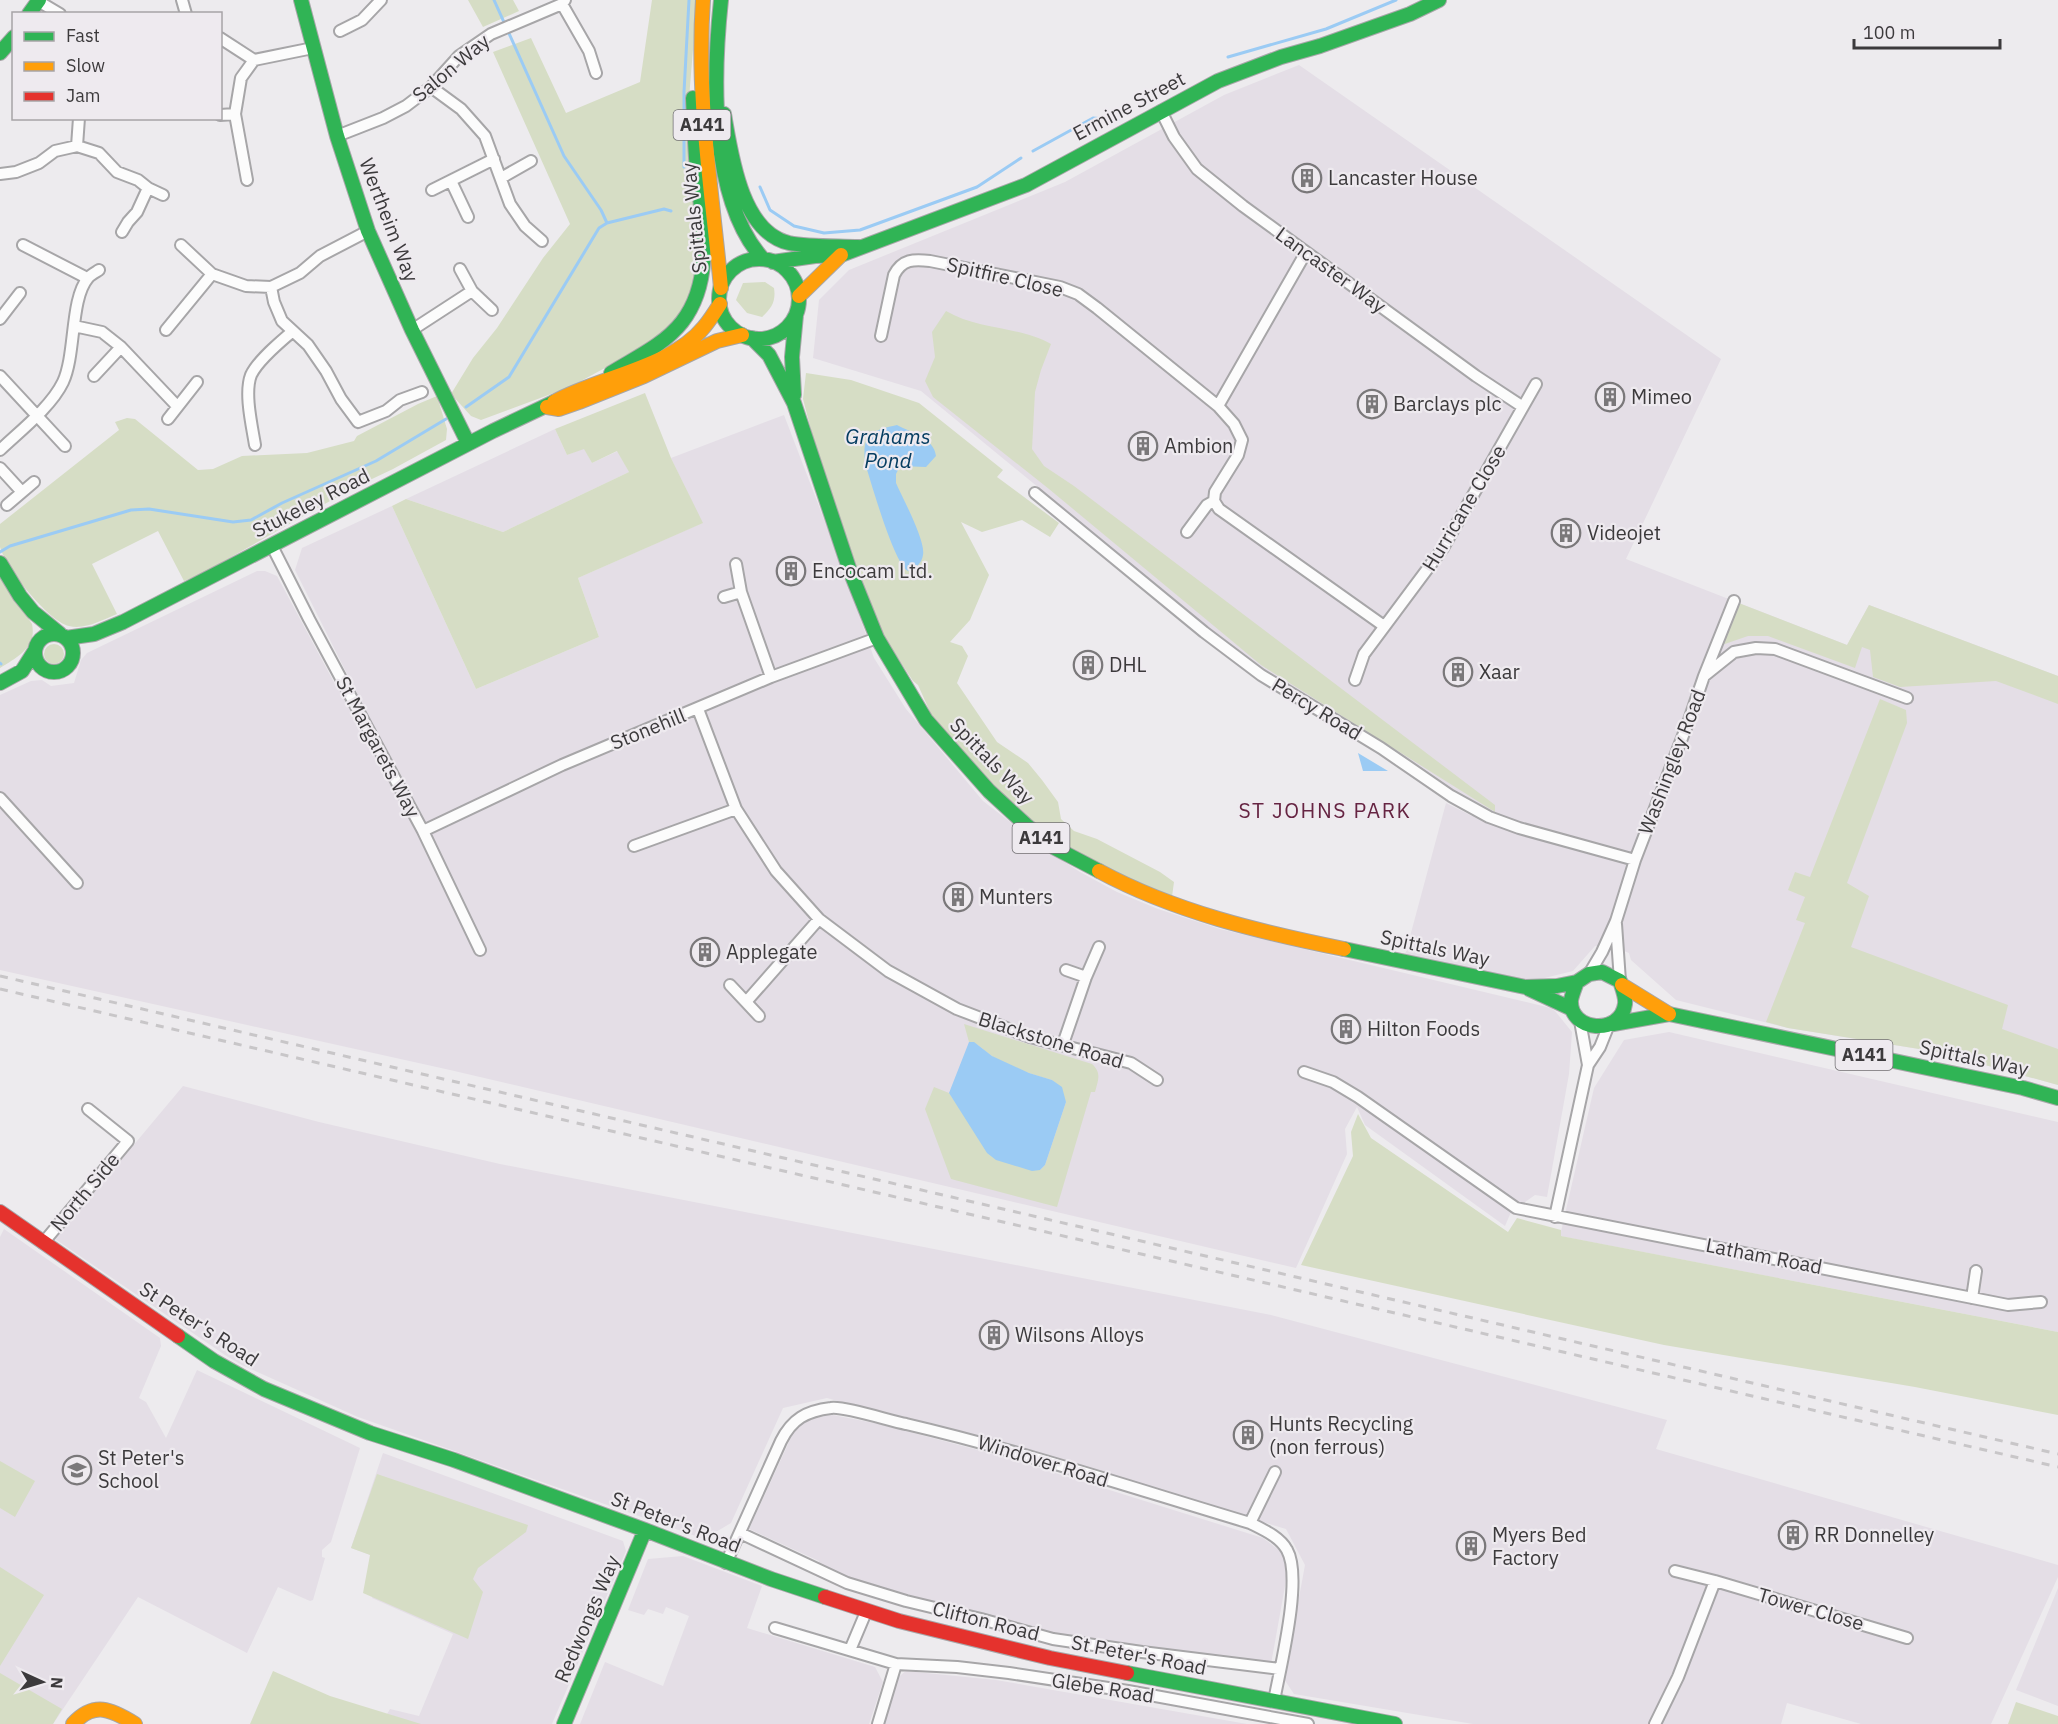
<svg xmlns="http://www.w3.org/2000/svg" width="2058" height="1724" font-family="'IBM Plex Sans',sans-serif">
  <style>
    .built { fill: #e4dee6 }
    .green { fill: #d6ddc5 }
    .water { fill: #9bcbf4 }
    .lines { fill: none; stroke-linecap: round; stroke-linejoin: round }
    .stream { stroke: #9bcbf4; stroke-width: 3 }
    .street-casing { stroke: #a7a6a8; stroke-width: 14 }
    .fast-casing { stroke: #a7a6a8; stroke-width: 16 }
    .slow-casing { stroke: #a7a6a8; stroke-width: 16 }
    .jam-casing { stroke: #a7a6a8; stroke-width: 16 }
    .street { stroke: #fcfcfc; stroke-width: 10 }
    .fast { stroke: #30b455; stroke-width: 14 }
    .slow { stroke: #ff9f0a; stroke-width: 14 }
    .jam { stroke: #e5322d; stroke-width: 14 }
    .rail { stroke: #c8c6c8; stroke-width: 3; stroke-dasharray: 8 8; stroke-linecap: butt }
    .labels { text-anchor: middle; stroke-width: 4.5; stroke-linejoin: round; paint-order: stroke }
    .shield { fill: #eeeaef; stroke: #716f72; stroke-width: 1.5 }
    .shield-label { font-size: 18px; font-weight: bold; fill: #3c3a3c }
    .street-label { font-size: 20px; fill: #3c3a3c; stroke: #eeeaef }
    .poi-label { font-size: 20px; fill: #3c3a3c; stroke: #eeeaef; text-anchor: start }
    .water-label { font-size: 21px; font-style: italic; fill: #053d61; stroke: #eeeaef }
    .neighbourhood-label { font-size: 21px; letter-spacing: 1.5px; fill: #662442; stroke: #eeeaef }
  </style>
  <rect width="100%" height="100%" fill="#edebee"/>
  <!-- built -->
  <path class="built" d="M1299 65 1721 359 1626 559 1847 645 1869 605 2058 676V1085L1938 1052 1788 1028 1676 1000 1631 960 1629 953 1611 946H1595L1573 971 1524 983 1405 955 1446 803 1472 816 1473 803 1245 657 921 391 813 358 819 300 849 270 1065 182 1224 95Z
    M784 415 845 574 874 658 906 709 983 801 1049 852 1080 872 1117 892 1158 909 1220 929 1551 1008 1555 1011 1572 1032 1569 1074 1547 1197 1535 1195 1511 1212 1505 1226 1365 1125 1357 1107 1345 1129 1347 1154 1296 1268 450 1070 0 970V695L31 681 42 680 51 686 74 683 81 660 87 653 257 571H265L277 576 336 686 350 680 295 570 302 548 392 506 476 689 599 637 578 578 702 523 671 458Z
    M555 429 567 455 584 448 592 463 618 451 629 472 503 532 406 499Z
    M1669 1032 2058 1122V1332L1560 1236 1594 1088 1624 1040Z
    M183 1086 319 1122 500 1164 1271 1315 1667 1420 1656 1449 2058 1565V1577L1991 1724H1861L1787 1703 1781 1724H1473L1294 1694 1284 1679 1305 1565 1286 1529 1186 1499 827 1398 783 1408 731 1523 704 1539 358 1417 242 1365 225 1355 55 1239Z
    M4 1229 160 1338 161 1346 139 1398 146 1402 166 1438 197 1370 360 1448 331 1542 322 1550V1557L325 1558 313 1600 310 1601 278 1587 247 1653 138 1597 53 1724H0V1237Z
    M833 1415 879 1424 1001 1456 1263 1538 1283 1553 1287 1575 1271 1664 1161 1651 1051 1633 995 1619 990 1628 925 1612 930 1601 904 1594 877 1598 816 1571 819 1561 749 1529 794 1431 810 1418Z
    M383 1453 623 1541 626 1551 552 1724H417L387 1714 390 1709 419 1716 453 1634 372 1598 385 1560 351 1548Z
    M683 1556 762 1586 747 1628 875 1667 883 1682 869 1724H580L605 1662 663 1686 689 1616 666 1607 663 1614 648 1609 644 1615 628 1610 648 1559Z
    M2058 1588V1706L2016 1690Z
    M906 1671 996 1680 1247 1724H883L897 1678Z"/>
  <!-- green -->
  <path class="green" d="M468 0H513L519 11 483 27Z
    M652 0H697L688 111 698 263 692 289 680 316 647 345 570 387 481 420 471 416 451 394 473 358 497 328 543 258 570 224 493 52 531 38 566 113 640 82Z
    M765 282 774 288C776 301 772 308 762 317L747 313 736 300 743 283Z
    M946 311C978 330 1019 326 1051 344L1041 370 1035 392 1032 449 1044 466 1074 486 1495 805V812L1261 665 1049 489 933 397 925 381 935 357 932 332Z
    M806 373 851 380 919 403 1003 470 997 477 1059 523 1050 537 1022 520 982 532 961 522 989 575 970 620 950 642 962 646 968 656 957 683 997 742 1028 763 1042 780 1058 802 1061 819 1074 831 1097 839 1160 872 1174 882 1171 904 1119 884 1017 810 935 723 918 685 913 681 880 631 821 468 803 399Z
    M645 393 671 458 703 523 578 578 599 637 476 689 392 506 406 499 503 532 629 472 617 451 592 463 584 449 567 455 555 429Z
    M437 396 447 429 446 440 393 469 353 488 201 574 184 581 158 531 92 564 117 614C102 620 85 630 69 626 48 621 6 568 0 547 0 541 0 531 0 524L119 430 115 422 127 418 135 419 198 470 213 469 242 456 307 453 354 441 357 436 418 404Z
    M0 576 32 624C37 648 17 657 0 668Z
    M1736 602 1847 645 1869 605 2058 676V704L1996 681 1900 687 1873 677 1870 650 1862 647 1855 668 1768 636H1748L1719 646Z
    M44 654a10 10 0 1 1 20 0a10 10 0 1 1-20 0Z
    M1880 699 1906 710 1907 723 1847 883 1869 896 1851 947 2008 1005 2002 1029 2058 1049V1085L1938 1052 1788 1028 1766 1022 1805 923 1796 920 1805 897 1788 890 1795 872 1810 877Z
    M964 1024 1092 1064C1102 1073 1098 1080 1095 1092H1091L1057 1207 951 1179 925 1109 934 1087 949 1093 969 1122 1040 1170 1045 1165 1066 1102 1052 1080C1031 1074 1006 1067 989 1054 982 1049 977 1042 969 1042Z
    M1358 1114 1371 1138 1508 1232 1517 1218 1561 1230V1236L2058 1332V1415L1915 1387 1664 1345 1301 1265 1353 1156 1351 1132Z
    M0 1461 35 1481 15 1517 0 1508Z
    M377 1474 528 1525 526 1532 478 1568 473 1579 483 1592 468 1639 363 1593 370 1555 351 1548Z
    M0 1567 44 1595 0 1666Z
    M273 1671 330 1696 421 1724H250Z
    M0 1673 62 1709 53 1724H0Z
    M2016 1702 2058 1716V1724H2008Z"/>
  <!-- water -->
  <path class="water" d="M897 425C912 433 934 438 936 456L926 467 900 466 896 474V483C902 497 926 541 923 555 922 563 916 568 908 571 894 564 871 482 865 463 862 433 871 431 897 425Z
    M1358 753 1388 771H1363Z
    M969 1042H974L992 1056 1029 1073 1052 1080 1062 1087 1066 1102 1045 1165 1040 1170 1032 1171 996 1160 987 1153 949 1093Z"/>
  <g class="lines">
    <!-- stream -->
    <path class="stream" d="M1228 57 1326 29 1396 0
      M1033 151 1093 118 1118 120
      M684 167V92L689 0
      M760 187 770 210 794 226 824 233 860 230 977 187 1021 158
      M607 223 664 209 671 211
      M466 407 509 377 599 228 607 223 601 210 564 156 494 0
      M0 552 10 546 131 510 149 509 233 522 251 520 282 503 376 461 446 419
      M0 663 1 664"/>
    <!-- street casing -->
    <g class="street-casing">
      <path id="street" d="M182 0 186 14
        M38 1 60 14
        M562 4 589 51 596 73
        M340 31 362 20 381 0
        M220 38 254 60
        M431 87 461 109 485 136 510 204 525 226 542 241
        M1161 111 1174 137 1197 169 1243 206 1476 376 1523 407
        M220 115 235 114
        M337 136 383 118 406 106 431 87 459 56 491 34 562 4 565 0
        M77 146 99 153 117 172 138 180 148 188 163 195
        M0 174 16 172 39 163 55 151 77 146 79 118
        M501 178 531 161
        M247 180 235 114 241 78 254 60 313 48
        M451 181 468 217
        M432 190 494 159
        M122 232 128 222 137 212 148 188
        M23 245 87 278
        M181 245 212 274 246 286 271 287 300 273 320 256 368 231
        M460 269 472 291
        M271 287 274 302 282 321 308 345 326 371 341 399 358 422 386 411 400 400 422 392
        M0 319 20 293
        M74 326 102 332 121 347 177 406
        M166 330 212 274
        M412 330 472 291 492 310
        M881 336 894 275C902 259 914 259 930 261L1060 287 1078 294 1097 308 1218 406
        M0 376 65 446
        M94 376 121 347
        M168 419 197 382
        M255 445C252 426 244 393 251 375 258 360 281 341 293 331
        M0 450C20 431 51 407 63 382 76 354 70 299 88 278 90 275 96 272 99 270
        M0 468 22 492
        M1035 493 1204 632 1261 675 1381 748 1451 796 1489 817 1519 828 1635 860
        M1214 501 1219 509 1384 626
        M7 505 34 482
        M1187 532 1207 505 1214 501 1215 492 1238 455 1242 440 1234 424 1218 406 1305 254
        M272 546 309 619 423 831 480 950
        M736 564 741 592 771 677
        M724 597 741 592
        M1704 676 1734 601
        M1355 680 1364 654 1443 548 1536 384
        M698 709 736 809 776 871 819 919 888 971 957 1009 1030 1037 1131 1063 1157 1080
        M0 798 77 883
        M423 831 562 765 771 677 877 638
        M634 846 736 809
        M1616 924 1620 981
        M1066 970 1086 977
        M1589 974 1602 952 1616 921 1635 860 1689 720 1704 676 1734 652 1756 648 1775 649 1907 698
        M730 985 759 1016
        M746 1002 819 919
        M1063 1044 1086 977 1099 947
        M1588 1065 1600 1047 1608 1027
        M1304 1072 1333 1082 1358 1097 1516 1208 2008 1305 2041 1302
        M1555 1217 1588 1065 1580 1021
        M43 1243 128 1141 88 1109
        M1972 1298 1976 1271
        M1250 1523 1275 1472
        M740 1533 847 1583 906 1601 981 1619 1053 1639 1142 1652 1280 1669
        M726 1563 781 1441C792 1419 806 1411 831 1408 844 1406 890 1421 906 1424 1022 1451 1136 1489 1250 1523 1264 1530 1280 1537 1287 1550 1303 1578 1280 1668 1274 1701
        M1675 1571 1715 1581 1907 1638
        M775 1628 896 1664 957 1667 1009 1673 1128 1691 1308 1724
        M850 1650 866 1612
        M878 1724 896 1664
        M1655 1724 1678 1677 1715 1581"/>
    </g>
    <!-- fast casing -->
    <g class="fast-casing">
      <path id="fast" d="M301 0 337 136 368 231 412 330 468 443
        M721 0C713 75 709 199 763 259
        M29 14 39 0
        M0 53 14 37
        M724 114C731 154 741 232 789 243 809 247 837 246 858 247
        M719 299a40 40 0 1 1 80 0a40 40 0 1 1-80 0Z
        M773 262 815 256 841 255 1026 185 1218 81 1281 57 1320 46 1410 14 1439 0
        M752 338 769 355 794 403 850 571 877 638 926 720 989 791 1026 825 1055 848 1099 871
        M611 373C635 358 664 345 682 322 715 279 702 222 697 171 695 147 694 122 693 98
        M794 395 792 357 796 315
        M0 563 20 596 33 612 60 634
        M35 653a19 19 0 1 1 38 0a19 19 0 1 1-38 0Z
        M66 638 94 634 123 622 493 431 554 402
        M0 683 22 671 34 652
        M1344 949 1525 987 1557 986 1577 982 1589 974 1602 972 1620 981C1622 988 1626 997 1625 1004 1621 1036 1569 1032 1571 1000 1572 995 1575 987 1577 982
        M1529 989 1572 1009
        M1613 1024 1669 1014 2023 1088 2058 1098
        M178 1336 214 1361 264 1389 370 1433 454 1460 645 1530 771 1579 825 1597
        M1127 1673 1395 1724
        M564 1724 645 1530"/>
    </g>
    <!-- slow casing -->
    <g class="slow-casing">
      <path id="slow" d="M703 0C696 97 712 192 721 288
        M799 296 841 255
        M554 402C598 377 671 368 704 327 710 320 715 312 720 304
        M547 407 559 409 579 402 644 376 717 341 742 335
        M1099 871C1175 912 1260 932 1344 949
        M1622 985 1669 1014
        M73 1724C94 1701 111 1709 135 1724"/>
    </g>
    <!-- jam casing -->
    <g class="jam-casing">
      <path id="jam" d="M0 1212 178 1336
        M825 1597 899 1621 1050 1658 1127 1673"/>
    </g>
    <!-- street -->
    <use href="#street" class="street"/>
    <!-- fast -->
    <use href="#fast" class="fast"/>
    <!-- slow -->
    <use href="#slow" class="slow"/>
    <!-- jam -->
    <use href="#jam" class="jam"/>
    <!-- rail -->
    <path class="rail" d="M0 976 2058 1454
      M0 989 2058 1467"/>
  </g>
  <!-- icons -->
  <defs>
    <g id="building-ring" transform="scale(1.5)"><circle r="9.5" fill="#eeeaef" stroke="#7a787a" stroke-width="1.5"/><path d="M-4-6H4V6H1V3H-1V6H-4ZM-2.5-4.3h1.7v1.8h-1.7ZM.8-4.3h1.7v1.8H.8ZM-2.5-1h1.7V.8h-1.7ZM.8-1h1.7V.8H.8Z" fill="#7a787a"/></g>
    <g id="school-ring" transform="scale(1.5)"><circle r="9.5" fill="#eeeaef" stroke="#7a787a" stroke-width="1.5"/><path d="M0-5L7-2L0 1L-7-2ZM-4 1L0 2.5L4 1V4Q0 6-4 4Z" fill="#7a787a"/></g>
  </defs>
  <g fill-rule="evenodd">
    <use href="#building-ring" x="1307" y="178"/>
    <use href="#building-ring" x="1610" y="397"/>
    <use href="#building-ring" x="1372" y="404"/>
    <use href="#building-ring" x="1143" y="446"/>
    <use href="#building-ring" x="1566" y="533"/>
    <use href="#building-ring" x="791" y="571"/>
    <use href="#building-ring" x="1088" y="665"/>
    <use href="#building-ring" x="1458" y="672"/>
    <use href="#building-ring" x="958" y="897"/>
    <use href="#building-ring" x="705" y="952"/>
    <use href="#building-ring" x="1346" y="1029"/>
    <use href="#building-ring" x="994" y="1335"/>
    <use href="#building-ring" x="1248" y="1435"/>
    <use href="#school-ring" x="77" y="1470"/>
    <use href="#building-ring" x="1793" y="1535"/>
    <use href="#building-ring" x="1471" y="1546"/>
  </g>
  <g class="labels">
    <!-- shield labels -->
    <g class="shield">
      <rect x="673.5" y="110" width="57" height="30" rx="4.5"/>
      <rect x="1012.5" y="823" width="57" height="30" rx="4.5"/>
      <rect x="1835.5" y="1040" width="57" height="30" rx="4.5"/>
    </g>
    <g class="shield-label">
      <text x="702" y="131">A141</text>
      <text x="1041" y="844">A141</text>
      <text x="1864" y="1061">A141</text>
    </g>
    <!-- street labels -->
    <g class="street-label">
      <text transform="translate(451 68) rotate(-40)" y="7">Salon Way</text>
      <text transform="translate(1129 106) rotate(-28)" y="7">Ermine Street</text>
      <text transform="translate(694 218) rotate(-96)" y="7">Spittals Way</text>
      <text transform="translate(389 220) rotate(69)" y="7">Wertheim Way</text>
      <text transform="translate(1331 270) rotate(36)" y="7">Lancaster Way</text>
      <text transform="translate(1005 277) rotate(13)" y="7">Spitfire Close</text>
      <text transform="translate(311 503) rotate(-27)" y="7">Stukeley Road</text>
      <text transform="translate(1464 508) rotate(-59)" y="7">Hurricane Close</text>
      <text transform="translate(1317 709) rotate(31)" y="7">Percy Road</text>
      <text transform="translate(648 729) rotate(-22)" y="7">Stonehill</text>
      <text transform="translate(378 747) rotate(62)" y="7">St Margarets Way</text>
      <text transform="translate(992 761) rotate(46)" y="7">Spittals Way</text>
      <text transform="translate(1672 762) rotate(-69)" y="7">Washingley Road</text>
      <text transform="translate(1435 948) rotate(12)" y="7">Spittals Way</text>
      <text transform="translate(1051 1040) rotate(17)" y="7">Blackstone Road</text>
      <text transform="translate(1974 1058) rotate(12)" y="7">Spittals Way</text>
      <text transform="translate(85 1192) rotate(-50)" y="7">North Side</text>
      <text transform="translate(1764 1256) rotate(11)" y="7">Latham Road</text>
      <text transform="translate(199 1324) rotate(33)" y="7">St Peter's Road</text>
      <text transform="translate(1043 1461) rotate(17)" y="7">Windover Road</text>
      <text transform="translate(676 1522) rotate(21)" y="7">St Peter's Road</text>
      <text transform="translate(1811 1609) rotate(16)" y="7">Tower Close</text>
      <text transform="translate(587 1619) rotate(-67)" y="7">Redwongs Way</text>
      <text transform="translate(986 1621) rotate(14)" y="7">Clifton Road</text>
      <text transform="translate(1139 1655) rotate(11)" y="7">St Peter's Road</text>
      <text transform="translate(1103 1688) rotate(9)" y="7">Glebe Road</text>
    </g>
    <!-- poi labels -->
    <g class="poi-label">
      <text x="1328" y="185">Lancaster House</text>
      <text x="1631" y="404">Mimeo</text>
      <text x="1393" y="411">Barclays plc</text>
      <text x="1164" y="453">Ambion</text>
      <text x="1587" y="540">Videojet</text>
      <text x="812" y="578">Encocam Ltd.</text>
      <text x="1109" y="672">DHL</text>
      <text x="1479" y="679">Xaar</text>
      <text x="979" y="904">Munters</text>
      <text x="726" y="959">Applegate</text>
      <text x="1367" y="1036">Hilton Foods</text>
      <text x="1015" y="1342">Wilsons Alloys</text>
      <text x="1269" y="1431">Hunts Recycling<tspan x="1269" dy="23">(non ferrous)</tspan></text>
      <text x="98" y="1465">St Peter's<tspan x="98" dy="23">School</tspan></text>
      <text x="1492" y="1542">Myers Bed<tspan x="1492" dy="23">Factory</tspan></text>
      <text x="1814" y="1542">RR Donnelley</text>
    </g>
    <!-- water labels -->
    <g class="water-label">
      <text x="888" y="444">Grahams<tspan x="888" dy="24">Pond</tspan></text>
    </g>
    <!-- neighbourhood labels -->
    <g class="neighbourhood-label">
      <text x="1325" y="818">ST JOHNS PARK</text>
    </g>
  </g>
  <!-- legend -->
  <rect x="12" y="12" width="210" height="108" fill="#eeeaef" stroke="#a7a4a7" stroke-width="1.5"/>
  <rect x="24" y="32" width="30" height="9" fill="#30b455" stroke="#a7a4a7" stroke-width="1.5"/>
  <text x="66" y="42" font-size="18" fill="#3c3a3c">Fast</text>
  <rect x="24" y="62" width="30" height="9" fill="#ff9f0a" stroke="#a7a4a7" stroke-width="1.5"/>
  <text x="66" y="72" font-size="18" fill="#3c3a3c">Slow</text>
  <rect x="24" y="92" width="30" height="9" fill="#e5322d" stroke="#a7a4a7" stroke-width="1.5"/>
  <text x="66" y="102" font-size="18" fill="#3c3a3c">Jam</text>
  <!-- north arrow -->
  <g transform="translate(42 1682) rotate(94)" stroke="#eeeaef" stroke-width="4.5" paint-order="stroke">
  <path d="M0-4.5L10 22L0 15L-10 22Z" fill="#3c3a3c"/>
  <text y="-9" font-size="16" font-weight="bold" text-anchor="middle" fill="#3c3a3c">N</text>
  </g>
  <!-- scale -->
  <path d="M1854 39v9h146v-9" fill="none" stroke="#3c3a3c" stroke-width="3"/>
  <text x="1863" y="39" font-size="18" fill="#3c3a3c" stroke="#eeeaef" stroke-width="4.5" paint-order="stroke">100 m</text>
</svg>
